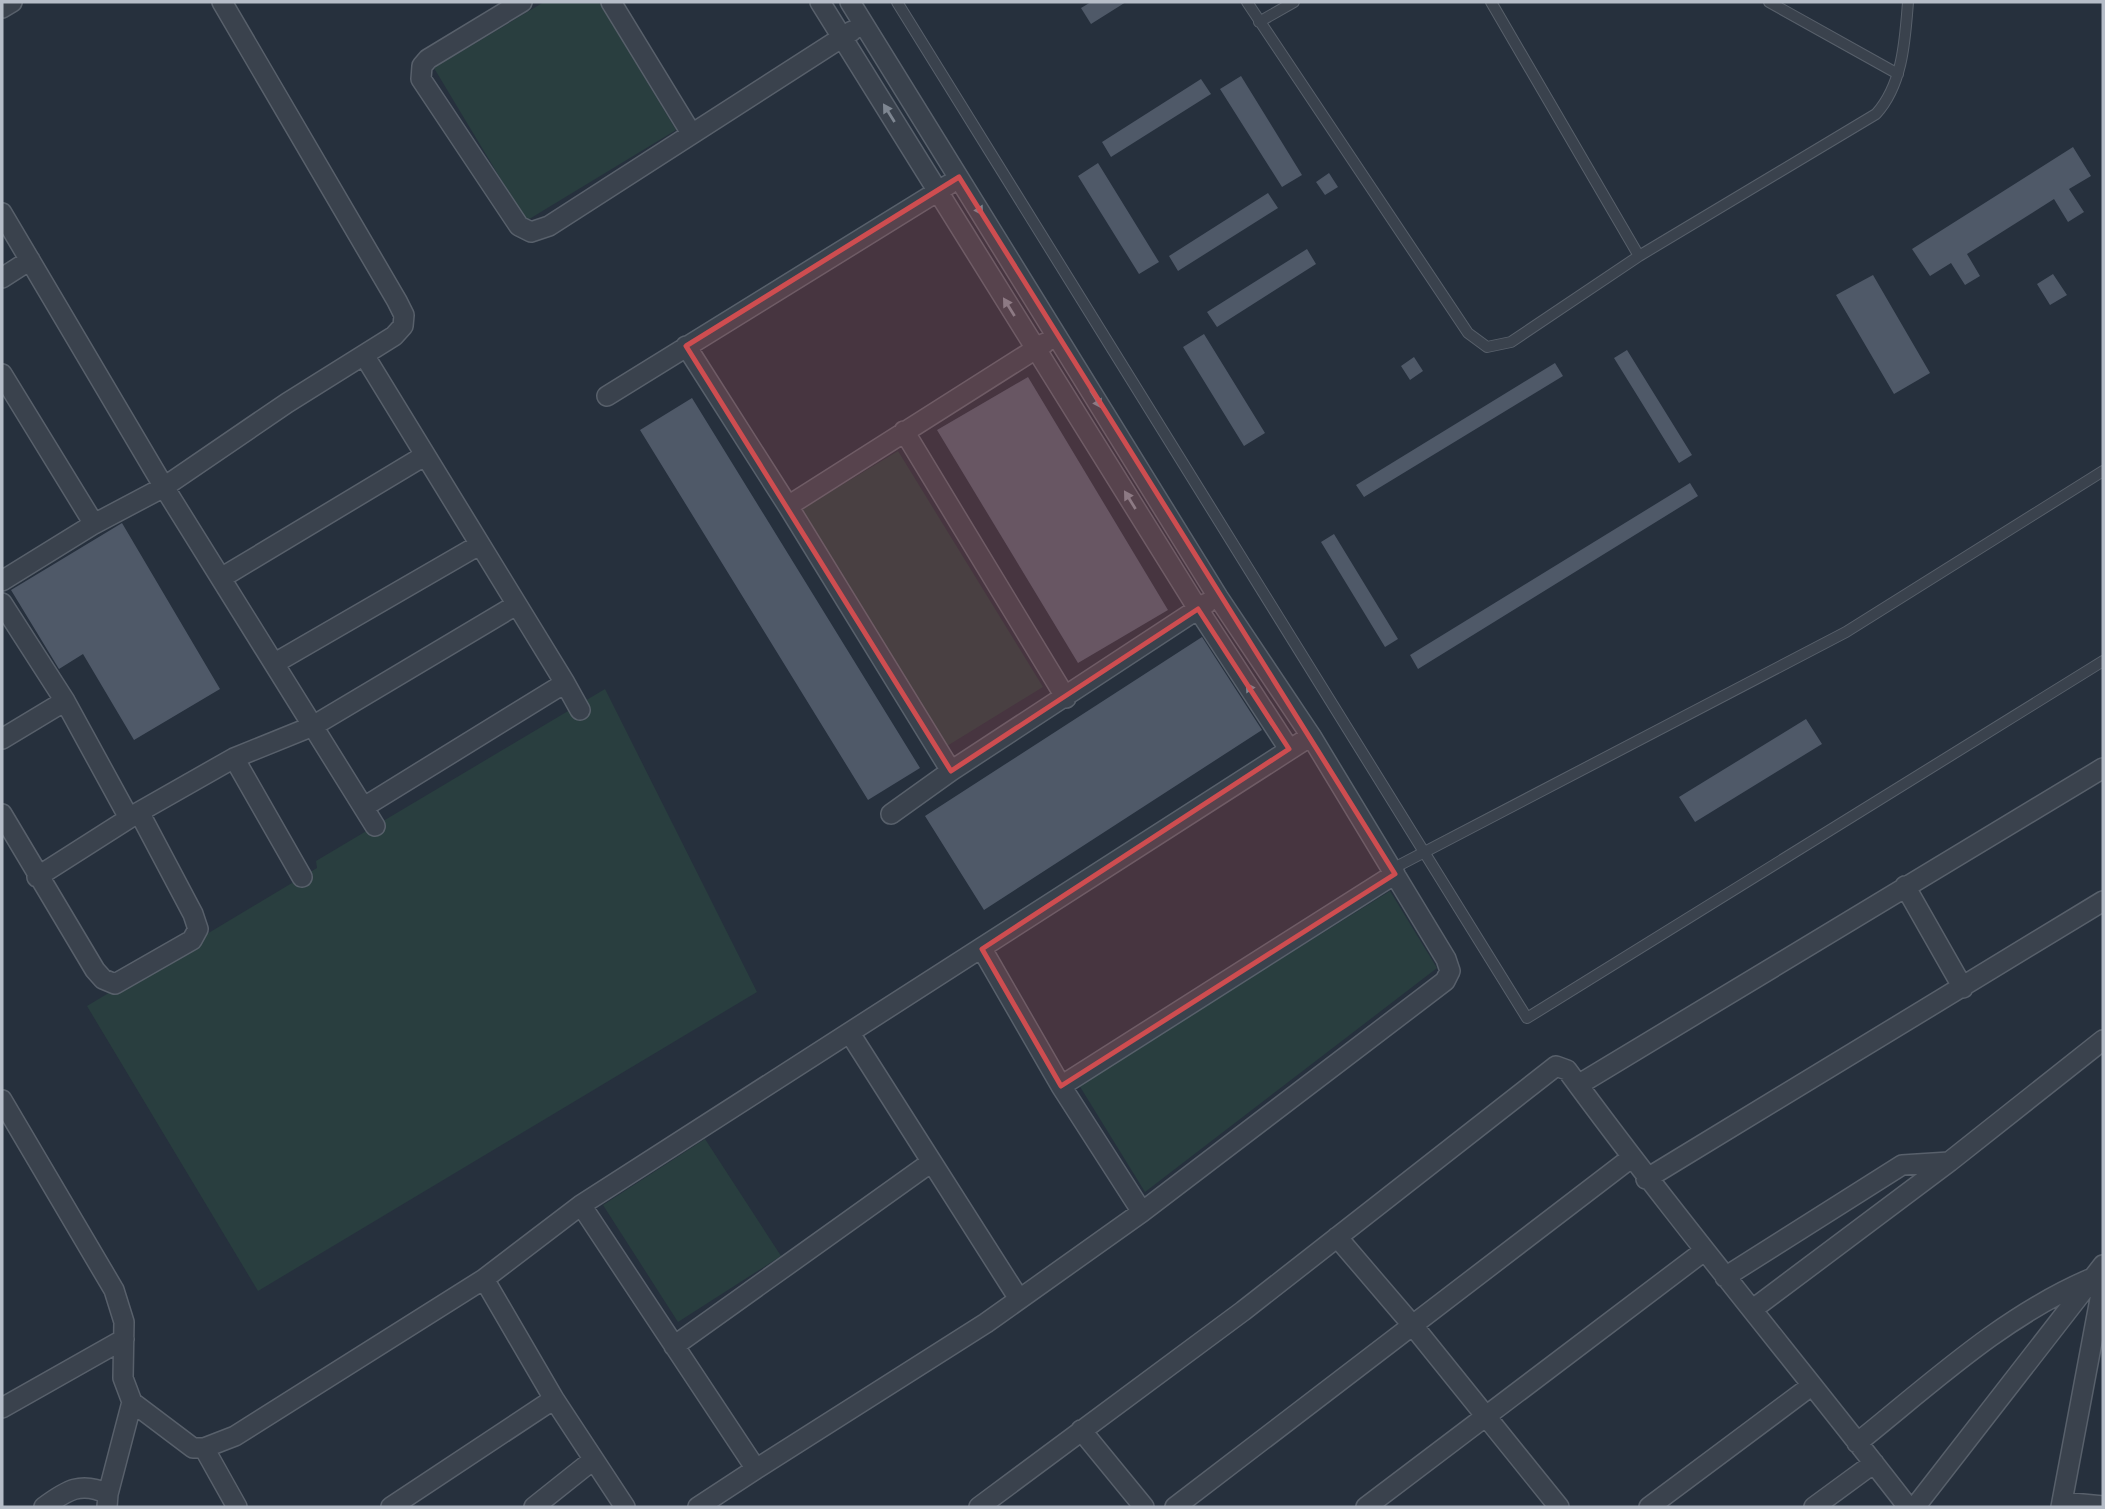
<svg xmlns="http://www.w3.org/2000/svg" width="2105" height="1509" font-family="'Fira Sans',sans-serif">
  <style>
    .green { fill: #293e3f }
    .building { fill: #4f5968 }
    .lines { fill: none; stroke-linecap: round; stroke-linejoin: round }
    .lane-casing { stroke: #58606b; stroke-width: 12 }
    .street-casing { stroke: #58606b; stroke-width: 22 }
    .lane { stroke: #3a424d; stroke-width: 10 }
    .street { stroke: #3a424d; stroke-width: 19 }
    .oneway { fill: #7e8691 }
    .marked { fill: #ce4d50; fill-opacity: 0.2; stroke: #ce4d50; stroke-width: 5; stroke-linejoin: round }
  </style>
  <rect width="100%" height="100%" fill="#26303d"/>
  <!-- green -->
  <path class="green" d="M544 2H599L676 130 526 221 434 68Z
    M898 451 1043 687 947 746 802 509Z
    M605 689 757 992 258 1291 87 1006 317 868 316 861Z
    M1390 891 1437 968 1145 1192 1079 1085Z
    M705 1139 781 1256 678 1322 603 1205Z"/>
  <!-- building -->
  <path class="building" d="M1091 2H1126L1091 24 1081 8Z
    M1241 76 1302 175 1282 187 1220 89Z
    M1201 79 1211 94 1111 157 1102 142Z
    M2073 147 2091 176 2069 189 2084 212 2068 222 2054 199 1967 254 1980 276 1965 285 1951 263 1930 276 1912 249Z
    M1098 163 1159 262 1139 274 1078 176Z
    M1329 173 1338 187 1325 195 1316 182Z
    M1268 193 1278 208 1178 271 1169 256Z
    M1307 249 1316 264 1217 327 1207 312Z
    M2053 274 2067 295 2050 305 2037 284Z
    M1873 275 1930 373 1894 394 1836 295Z
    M1204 334 1265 433 1244 446 1183 347Z
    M1627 350 1692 455 1679 463 1614 358Z
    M1414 357 1423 371 1410 380 1401 366Z
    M1555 363 1563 376 1364 497 1356 485Z
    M1028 377 1168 610 1078 663 937 430Z
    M692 398 920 768 868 800 640 430Z
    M1690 483 1698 496 1418 669 1410 655Z
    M122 523 220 689 134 740 83 654 59 669 11 590Z
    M1334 534 1398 639 1385 647 1321 542Z
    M1202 637 1262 730 984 910 925 816Z
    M1806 719 1822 744 1695 822 1679 797Z"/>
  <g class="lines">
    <!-- lane casing -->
    <g class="lane-casing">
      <path id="lane" d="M897 2 1527 1018 2103 661
        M1247 2 1468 333 1487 347 1511 342 1639 256 1876 114C1903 84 1905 40 1908 2
        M1491 2 1639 256
        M1769 2 1898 74
        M1259 22 1294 2
        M1392 869 1846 632 2103 471"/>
    </g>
    <!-- street casing -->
    <g class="street-casing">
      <path id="street" d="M522 2 428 59 422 66 421 79 519 226 531 232 549 226 852 31
        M611 2 691 133
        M820 2 1198 609 1289 749
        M2 8 12 2
        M2 213 164 487 375 826
        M2 278 30 260
        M686 346 788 506 951 771
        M2 374 94 524
        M607 396 948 185
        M904 431 1066 698
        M788 506 1045 343
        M221 578 424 456
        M2 581 94 524 164 487 287 403 394 336 403 326 404 315 397 301 222 2
        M2 603 65 701 129 818
        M275 663 479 545
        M565 683 580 710
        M2 739 65 701
        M234 758 302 877
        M364 807 565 683 364 355
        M2 814 95 970 103 979 115 984 192 940 198 929 193 914 139 812
        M891 814 951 771 1207 603
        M37 877 139 812 234 758 313 726 516 605
        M1905 886 1963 988
        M982 949 1061 1086 1142 1212
        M851 1035 1019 1299
        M1578 1085 2103 768
        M1061 1086 1395 874
        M2 1100 114 1290 124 1322 123 1378 132 1402 193 1448H204L235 1436 484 1279 581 1205 1311 736
        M1646 1179 2103 901
        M581 1205 756 1469 986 1323 1142 1212 1445 981 1450 971 1446 959 1311 736 1218 597 850 2
        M1337 1237 1414 1327 1559 1507
        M1725 1277 1902 1165 1949 1162
        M484 1279 554 1399 625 1507
        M1753 1309 1949 1162 2103 1040
        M674 1346 930 1163
        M2 1408 124 1339
        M1081 1430 1144 1507
        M1857 1443C1932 1383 2002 1317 2090 1279
        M204 1448 237 1507
        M2062 1502 2103 1506
        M44 1507C67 1490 81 1481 108 1494
        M107 1507 108 1494 132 1402
        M391 1507 554 1399
        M534 1507 593 1460
        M698 1507 756 1469
        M979 1507 1243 1311 1556 1066 1567 1070C1676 1219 1795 1361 1908 1507
        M1175 1507 1631 1158
        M1366 1507 1704 1251
        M1649 1507 1811 1386
        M1814 1507 1874 1463
        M1915 1507 2103 1265
        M2061 1507 2103 1283"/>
    </g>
    <!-- lane -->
    <use href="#lane" class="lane"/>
    <!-- street -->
    <use href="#street" class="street"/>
  </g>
  <!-- one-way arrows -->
  <defs><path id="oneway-solid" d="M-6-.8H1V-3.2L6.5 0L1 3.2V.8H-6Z" transform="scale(1.75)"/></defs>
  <g class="oneway">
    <use href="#oneway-solid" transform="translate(889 113) rotate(-122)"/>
    <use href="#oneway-solid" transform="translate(977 206) rotate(58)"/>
    <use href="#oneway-solid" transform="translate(1009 307) rotate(-122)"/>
    <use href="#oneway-solid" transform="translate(1096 399) rotate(58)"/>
    <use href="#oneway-solid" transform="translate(1130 500) rotate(-122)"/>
    <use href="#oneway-solid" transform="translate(1252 692) rotate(-123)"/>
  </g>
  <!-- marked area -->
  <path class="marked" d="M959 177 1395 874 1061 1086 982 949 1289 749 1198 609 951 771 686 346Z"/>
  <!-- border -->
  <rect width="2105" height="1509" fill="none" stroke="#b6bdc8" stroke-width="7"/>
</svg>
